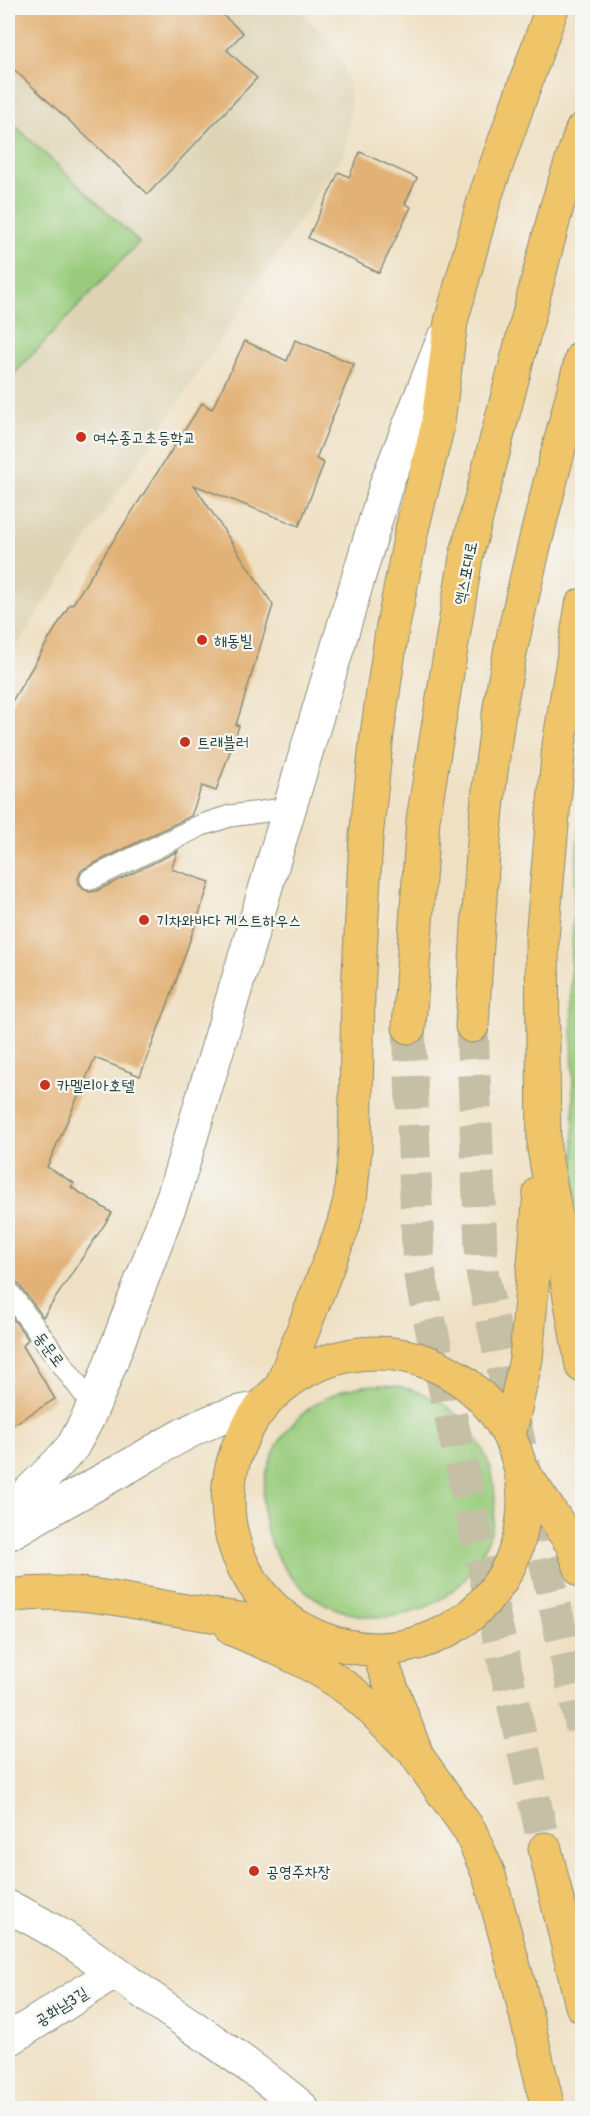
<svg xmlns="http://www.w3.org/2000/svg" width="590" height="2116" font-family="'Patrick Hand','Poor Story',sans-serif">
  <style>
    .built { fill: #ded4b5 }
    .green { fill: #98cc7c; stroke: #5c8458; stroke-width: 1.5 }
    .building { fill: #e2b174 }
    .lines { fill: none; stroke-linecap: round; stroke-linejoin: round }
    .primary-tunnel { stroke: #c5bfa6; stroke-width: 33; stroke-dasharray: 33 16; stroke-linecap: butt }
    .service-casing { stroke: #878e7c; stroke-width: 23 }
    .minor-casing { stroke: #878e7c; stroke-width: 35 }
    .tertiary-casing { stroke: #878e7c; stroke-width: 35 }
    .primary-casing { stroke: #878e7c; stroke-width: 35 }
    .service { stroke: #fff; stroke-width: 21 }
    .minor { stroke: #fff; stroke-width: 33 }
    .tertiary { stroke: #fff; stroke-width: 33 }
    .primary { stroke: #f0c469; stroke-width: 33 }
    .poi-dot { fill: #c8321e; stroke: #f6f6f2; stroke-width: 2 }
    .labels { text-anchor: middle; stroke-width: 4.5; stroke-linejoin: round; paint-order: stroke }
    .poi-label { font-size: 16px; fill: #1f3d34; stroke: #f6f6f2; text-anchor: start }
    .street-label { font-size: 16px; fill: #1f3d34; stroke: #f6f6f2 }
  </style>
  <rect width="100%" height="100%" fill="#f6f6f2"/>
  <filter id="ink" filterUnits="userSpaceOnUse"><feTurbulence type="fractalNoise" baseFrequency=".0167" numOctaves="2"/><feDisplacementMap in="SourceGraphic" scale="12" xChannelSelector="R" yChannelSelector="G"/><feConvolveMatrix kernelMatrix="1 2 1 2 8 2 1 2 1" color-interpolation-filters="sRGB"/></filter>
  <filter id="wash" filterUnits="userSpaceOnUse"><feTurbulence type="fractalNoise" baseFrequency=".008" numOctaves="4" result="noise"/><feDisplacementMap in="SourceGraphic" scale="24" xChannelSelector="R" yChannelSelector="G"/><feGaussianBlur stdDeviation="1.35" result="paint"/><feColorMatrix in="noise" values="0 0 0 0 0 0 0 0 0 0 0 0 0 0 0 0 0 1.4 0 .05"/><feComposite in="paint" operator="in"/></filter>
  <g filter="url(#wash)">
    <rect width="100%" height="100%" fill="#efe0c3"/>
    <!-- built -->
    <path class="built" d="M8 8H298L342 58 351 98 346 151 8 658Z"/>
    <!-- green -->
    <path class="green" d="M8 119 139 242 8 380Z
      M582 789V1238L575 1195 571 966 577 847Z
      M263 1501a116 116 0 1 1 232 0a116 116 0 1 1-232 0Z"/>
    <g id="blocks">
      <!-- building -->
      <path class="building" d="M8 8H215L243 33 227 50 257 78 148 194 8 64Z
        M360 152 417 178 405 204 411 207 379 273 308 238 339 172 349 177Z
        M295 340 354 364 316 459 324 463 299 526 194 485 273 605 236 725 239 726 216 791 202 786 191 816 85 868 81 871 78 878 79 884 83 889 90 892 96 891 178 851 171 869 210 882 169 1001 140 1076 95 1058 47 1167 74 1183 71 1187 112 1213 43 1317 18 1283 8 1278V708L70 604 72 605 202 403 212 409 245 341 287 361Z
        M8 1312 28 1339 23 1346 55 1399 8 1428Z"/>
    </g>
  </g>
  <g filter="url(#ink)">
    <use href="#blocks" fill-opacity="0" stroke="#878e7c" stroke-width="1.5"/>
    <g class="lines">
      <!-- primary-tunnel -->
      <path class="primary-tunnel" d="M472 1026 482 1272 582 1729
        M409 1027 419 1271 545 1849"/>
      <!-- service casing -->
      <g class="service-casing">
        <path id="service" d="M91 879 202 825 230 816 290 808
          M8 1291 93 1406"/>
      </g>
      <!-- minor casing -->
      <g class="minor-casing">
        <path id="minor" d="M8 2040 115 1972"/>
      </g>
      <!-- tertiary casing -->
      <g class="tertiary-casing">
        <path id="tertiary" d="M8 1513 58 1463 73 1446 87 1420 103 1383 174 1194 387 482 443 340
          M8 1534C48 1511 88 1488 129 1466 170 1442 211 1414 259 1409
          M8 1907C60 1930 107 1967 154 2000 204 2035 256 2068 302 2108"/>
      </g>
      <!-- primary casing -->
      <g class="primary-casing">
        <path id="primary" d="M582 605 559 745 542 939 544 1149 582 1366
          M472 1026C479 918 483 808 501 701 521 586 554 471 582 357
          M409 1027 423 820 466 557 557 206 582 130
          M228 1501a148 148 0 1 1 296 0a148 148 0 1 1-296 0Z
          M282 1385 343 1226 350 1200 355 1149 358 993 366 838 377 734 392 631 412 529 437 429 451 322 485 197 552 8
          M509 1436 526 1359 540 1192
          M522 1470 572 1544 582 1571
          M8 1596C71 1587 118 1599 180 1610 219 1617 259 1621 298 1627
          M232 1629C273 1646 316 1664 352 1692 372 1708 390 1728 409 1747
          M377 1649 417 1756 470 1831 489 1875 519 1985 548 2108
          M545 1849 582 2006"/>
      </g>
      <!-- service -->
      <use href="#service" class="service"/>
      <!-- minor -->
      <use href="#minor" class="minor"/>
      <!-- tertiary -->
      <use href="#tertiary" class="tertiary"/>
      <!-- primary -->
      <use href="#primary" class="primary"/>
    </g>
  </g>
  <!-- markers -->
  <g class="poi-dot">
    <circle cx="81" cy="437" r="6"/>
    <circle cx="202" cy="640" r="6"/>
    <circle cx="185" cy="742" r="6"/>
    <circle cx="144" cy="920" r="6"/>
    <circle cx="45" cy="1085" r="6"/>
    <circle cx="254" cy="1871" r="6"/>
  </g>
  <g class="labels">
    <!-- poi labels -->
    <g class="poi-label">
      <text x="93" y="443">여수종고초등학교</text>
      <text x="214" y="646">해동빌</text>
      <text x="197" y="748">트래블러</text>
      <text x="156" y="926">기차와바다 게스트하우스</text>
      <text x="57" y="1091">카멜리아호텔</text>
      <text x="266" y="1877">공영주차장</text>
    </g>
    <!-- street labels -->
    <g class="street-label">
      <text transform="translate(465 573) rotate(-79)" y="6">엑스포대로</text>
      <text transform="translate(50 1349) rotate(53)" y="6">동문로</text>
      <text transform="translate(61 2006) rotate(-32)" y="6">공화남3길</text>
    </g>
  </g>
  <!-- margin -->
  <rect width="590" height="2116" fill="none" stroke="#f6f6f2" stroke-width="30"/>
</svg>
